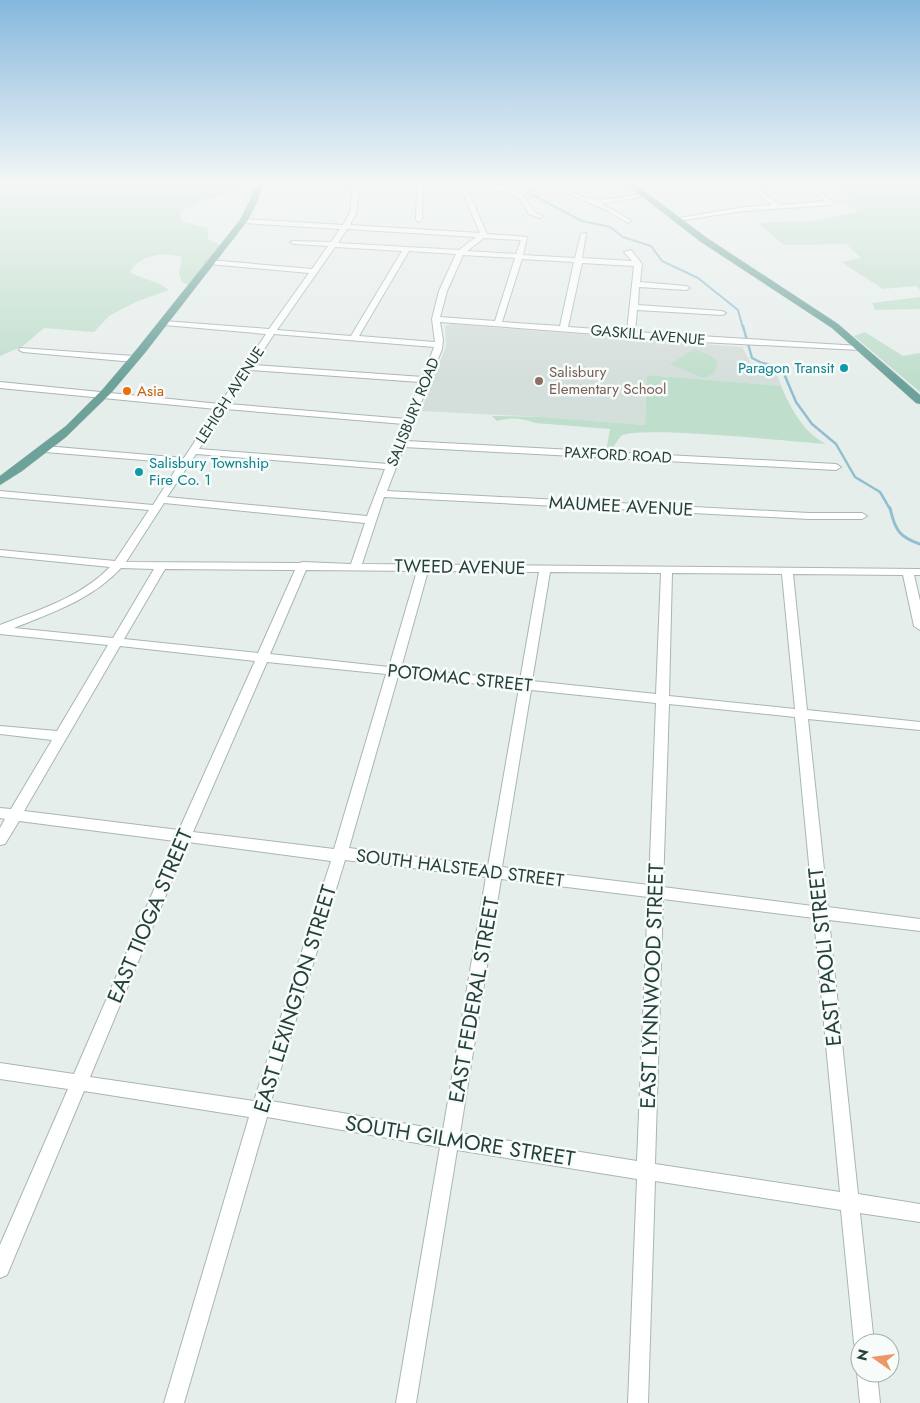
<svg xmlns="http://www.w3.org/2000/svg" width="920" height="1403" font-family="Jost,sans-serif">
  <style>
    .built { fill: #d4dedb }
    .green { fill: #c0decc }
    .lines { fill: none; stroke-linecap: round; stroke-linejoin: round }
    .stream-far2 { stroke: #91bed0; stroke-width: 2 }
    .stream-far1 { stroke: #91bed0; stroke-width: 2.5 }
    .stream { stroke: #91bed0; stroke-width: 3 }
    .minor-casing { stroke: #a8b6b4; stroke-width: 2 }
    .major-casing { stroke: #c2cac8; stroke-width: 1 }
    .minor { fill: #fff; fill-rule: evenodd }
    .major { fill: #6da29b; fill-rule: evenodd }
    .culture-dot { fill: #0f9aa8; stroke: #f7fbf9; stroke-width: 2 }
    .education-dot { fill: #8d6e63; stroke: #f7fbf9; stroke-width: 2 }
    .food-dot { fill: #e8710a; stroke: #f7fbf9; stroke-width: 2 }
    .labels { text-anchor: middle; stroke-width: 5; stroke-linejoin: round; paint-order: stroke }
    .far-street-label { font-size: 15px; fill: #25403c; stroke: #f7fbf9 }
    .far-culture-label { font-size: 15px; fill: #0d838f; stroke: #f7fbf9; text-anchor: end }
    .far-education-label { font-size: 15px; fill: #785e54; stroke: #f7fbf9; text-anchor: start }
    .far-food-label { font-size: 15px; fill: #c56008; stroke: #f7fbf9; text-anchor: start }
    .street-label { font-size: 18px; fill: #25403c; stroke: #f7fbf9 }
    .near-street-label { font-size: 21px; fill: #25403c; stroke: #f7fbf9 }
  </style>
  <rect width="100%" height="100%" fill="#e6eeec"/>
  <!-- built -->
  <path class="built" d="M451 324 742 347 751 363 775 368 781 386 647 375 645 425 542 417 421 411 446 346 445 326Z"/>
  <!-- green -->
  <path class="green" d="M0 184H248C226 196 200 198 180 213L181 221 208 228V239L223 246 191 286 182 282 179 274 182 257C165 251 138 255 130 272 143 280 157 280 169 290L136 302 109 316 94 332 44 328 23 346 0 356Z
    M832 184H920V290L916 286 883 289 841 262 861 258 846 244 784 245 758 223 812 221 854 213 859 209 834 200 852 199 841 188Z
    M920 297V309L875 310 872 303Z
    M865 332 903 356 920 353V392L854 336Z
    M694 349 711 356 718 362 713 374 703 378 670 364Z
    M647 375 781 386C791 409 804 433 826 444 796 442 638 425 621 436 619 438 616 443 614 446L617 453 606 452 610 429 535 423C522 418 511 417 497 421L492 416 542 417 645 425Z"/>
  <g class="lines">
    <!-- stream-far2 -->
    <path class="stream-far2" d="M538 184 537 187 527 192 582 221 610 227 623 237 651 246 662 261 698 278 738 310 743 328"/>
    <!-- stream-far1 -->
    <path class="stream-far1" d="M743 326 752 358 762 363 784 368 785 376 796 402 812 424 836 444 855 477 880 492 890 509"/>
    <!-- stream -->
    <path class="stream" d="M890 508C895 530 899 537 920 544"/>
    <!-- minor casing -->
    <g class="minor-casing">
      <path id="minor" d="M353 184H359V186H417V184H423L422 220 419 222 416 220 417 190H359L356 213 350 225 480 233 459 184 494 185 512 188 523 195 534 212 543 216 540 218 529 214 520 199 514 194 494 189H467L487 234 527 237 523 255 575 258 581 234 586 233 582 258 632 261 624 252 631 250 642 264 640 282 686 286 690 288 686 290 639 287 638 305 722 311 726 313 722 315 637 310 635 332 860 346 864 348 860 350 701 342 440 322 443 340 442 349 406 441 836 464 841 467 836 470 404 447 387 491 809 513H862L867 516 862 519H809L384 497 362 564 920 569V575H914L920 601V630L914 626 903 575 793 574 807 710 920 722V730L808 719 828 907 920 919V931L829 920 858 1194 920 1204V1222L860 1213 874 1343H860V1351L857 1350 854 1343 841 1210 655 1181 648 1403H628L637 1179 457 1150 416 1403H396L440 1147 267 1117 184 1403H164L249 1117 84 1091 7 1275 0 1278V1245L68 1089 0 1079V1063L74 1074 175 841 19 821 5 844 0 845V828L5 819 0 818V808L11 809 52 740 0 734V726L57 731 108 645 0 634V625C38 610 80 598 110 567L0 556V550L115 561 149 510 0 497V491L153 505 180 463 45 452 40 449 45 446 184 458 216 409 0 388V382L220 404 266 334 164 325 160 323 164 321 269 329 309 273 209 264 205 262 209 260 312 269 328 246 294 244 290 242 292 241 331 242 340 229 244 223 241 221 244 219 343 225 350 213ZM347 229 476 237 459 250 338 243ZM484 238 521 240 516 254 467 251ZM335 247 402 251 351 336 277 330ZM409 251 456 254 439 291 432 319 435 342 359 336ZM463 255 515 258 495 321 440 317 447 291ZM522 259 574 262 560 326 502 322ZM582 263 634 266 627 331 568 327ZM274 334 434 347 423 377 254 365ZM250 370 420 382 406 419 228 404ZM225 409 404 424 388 464 199 449ZM196 454 385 469 367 516 167 497ZM164 503 365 523 351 564 303 562 299 563 126 562ZM121 568 154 569 113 638 14 628C53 612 91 600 121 568ZM165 569 295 570 258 653 124 639ZM306 570 417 571 389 667 270 654ZM428 571 539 572 520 680 401 668ZM550 572 661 573 656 694 532 681ZM672 573 782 574 795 709 669 696ZM120 646 255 661 179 830 24 811ZM267 662 386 674 334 849 193 832ZM398 676 519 688 488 866 349 848ZM531 690 656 703 649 885 502 867ZM669 704 795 717 813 906 663 887ZM188 842 331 861 254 1101 90 1077ZM345 860 486 877 443 1130 271 1101ZM501 879 648 897 637 1161 460 1133ZM663 899 814 918 840 1192 655 1164Z
        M560 184H566C582 209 621 197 645 193L648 195 602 204 630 220 631 221 628 223 606 210 569 194Z
        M744 184H751L780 205 825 201 801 184H808L835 203 832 205 744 211 676 221 673 219 744 207 772 205Z
        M20 348 134 356 138 359 134 362 23 352 19 350Z
        M860 1366V1373H877L880 1403H860L857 1373Z"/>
    </g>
    <!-- major casing -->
    <g class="major-casing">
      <path id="major" d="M254 184H262L259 198 248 220 144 354 111 393 66 437 22 471 0 485V476L66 426 103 389 137 349 240 220 251 198Z
        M626 184H635L707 238 838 324 920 395V404L916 403 832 328 701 242Z"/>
    </g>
    <!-- minor -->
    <use href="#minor" class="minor"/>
    <!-- major -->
    <use href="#major" class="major"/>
  </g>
  <!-- sky -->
  <linearGradient id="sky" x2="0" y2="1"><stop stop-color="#85b8de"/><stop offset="0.48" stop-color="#f4f7f6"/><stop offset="1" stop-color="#f4f7f6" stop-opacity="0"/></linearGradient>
  <rect width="920" height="380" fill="url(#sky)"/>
  <!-- markers -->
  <g class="culture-dot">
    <circle cx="844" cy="368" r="5"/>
    <circle cx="139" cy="472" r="5"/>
  </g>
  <circle class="education-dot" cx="539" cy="381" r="5"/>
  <circle class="food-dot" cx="127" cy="391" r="5"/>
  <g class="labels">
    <!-- far-street labels -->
    <g class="far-street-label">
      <text transform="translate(648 335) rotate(5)" y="5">GASKILL AVENUE</text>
      <text transform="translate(230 395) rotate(-57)" y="5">LEHIGH AVENUE</text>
      <text transform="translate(413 412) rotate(-68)" y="5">SALISBURY ROAD</text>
      <text transform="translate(618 455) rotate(3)" y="5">PAXFORD ROAD</text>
    </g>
    <!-- far-culture labels -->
    <g class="far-culture-label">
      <text x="834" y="373">Paragon Transit</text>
      <text x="149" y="468" text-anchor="start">Salisbury Township<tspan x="149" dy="17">Fire Co. 1</tspan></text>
    </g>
    <!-- far-education labels -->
    <g class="far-education-label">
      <text x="549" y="377">Salisbury<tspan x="549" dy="17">Elementary School</tspan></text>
    </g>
    <!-- far-food labels -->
    <g class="far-food-label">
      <text x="137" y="396">Asia</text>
    </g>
    <!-- street labels -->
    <g class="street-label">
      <text transform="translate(621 506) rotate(3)" y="6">MAUMEE AVENUE</text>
      <text transform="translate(460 567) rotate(1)" y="6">TWEED AVENUE</text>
      <text transform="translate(460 678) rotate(6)" y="6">POTOMAC STREET</text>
      <text transform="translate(460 868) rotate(7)" y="6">SOUTH HALSTEAD STREET</text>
    </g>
    <!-- near-street labels -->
    <g class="near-street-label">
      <text transform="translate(150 916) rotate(-67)" y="7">EAST TIOGA STREET</text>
      <text transform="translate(825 957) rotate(-96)" y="7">EAST PAOLI STREET</text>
      <text transform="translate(652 986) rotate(-88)" y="7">EAST LYNNWOOD STREET</text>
      <text transform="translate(295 999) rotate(-73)" y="7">EAST LEXINGTON STREET</text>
      <text transform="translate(474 1000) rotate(-80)" y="7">EAST FEDERAL STREET</text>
      <text transform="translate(460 1141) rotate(9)" y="7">SOUTH GILMORE STREET</text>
    </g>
  </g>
  <!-- north arrow -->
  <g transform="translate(875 1358) rotate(284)"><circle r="24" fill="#f7fbf9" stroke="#a3b0ad"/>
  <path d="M0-4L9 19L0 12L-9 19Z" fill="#ec9866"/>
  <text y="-8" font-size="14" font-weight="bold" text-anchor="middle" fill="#25403c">N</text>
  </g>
</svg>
